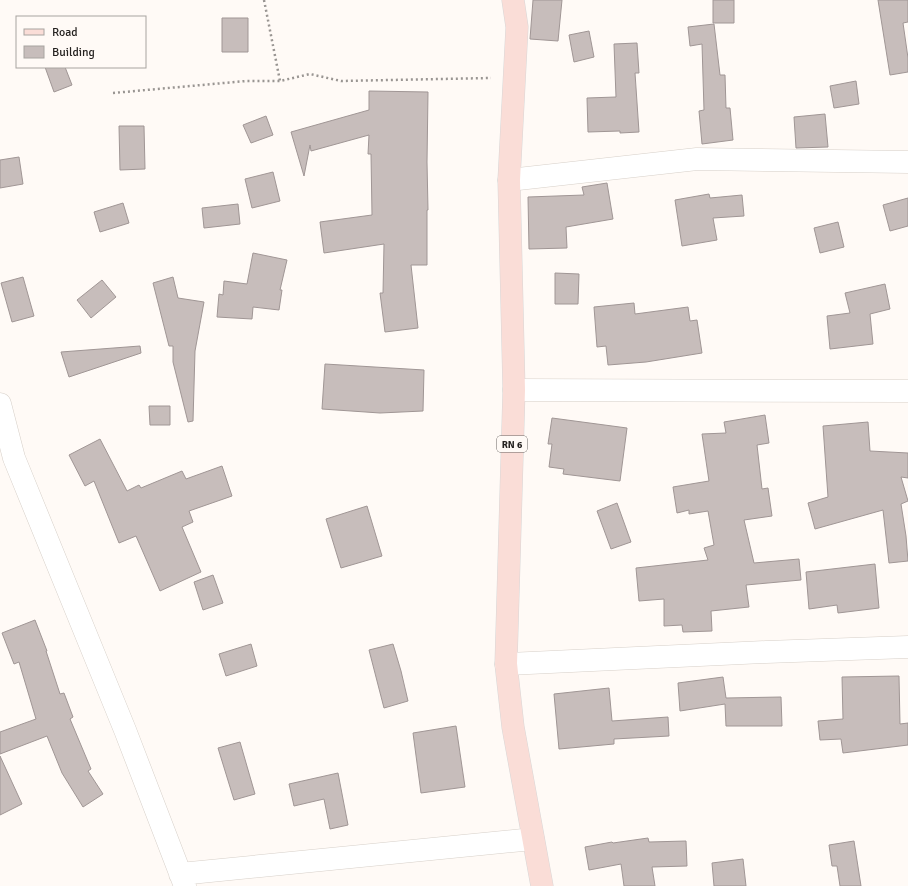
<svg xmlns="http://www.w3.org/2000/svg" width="908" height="886" font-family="Signika,sans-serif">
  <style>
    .building { fill: #c7bdbb; stroke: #a09695 }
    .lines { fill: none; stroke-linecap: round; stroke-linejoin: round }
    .minor-casing { stroke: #d7d0c9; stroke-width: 23 }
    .primary-casing { stroke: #d8d7d7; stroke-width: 23 }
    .path { stroke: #999592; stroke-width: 2.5; stroke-dasharray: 2 3; stroke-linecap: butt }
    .minor { stroke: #fff; stroke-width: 22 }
    .primary { stroke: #faddd7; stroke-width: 22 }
    .labels { text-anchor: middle; stroke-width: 3; stroke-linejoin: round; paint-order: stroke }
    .shield { fill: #fffaf6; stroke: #666360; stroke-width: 1 }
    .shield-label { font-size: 10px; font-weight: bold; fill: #252220 }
  </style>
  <rect width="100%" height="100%" fill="#fffaf6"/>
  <!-- building -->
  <path class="building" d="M533 0H562L558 41 530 39Z
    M713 0H734V23H713Z
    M878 0H908V22L903 23 908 58V72L890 75Z
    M222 18H248V52H222Z
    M714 24 720 75H725L726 108H730L733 140 702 144 699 111 704 110 702 44 690 46 688 27Z
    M589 31 594 57 574 62 569 35Z
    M637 43 639 73H635L639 132 620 133V131L588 132 587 98 616 97 614 44Z
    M45 67H65L72 85 54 92Z
    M856 81 859 104 834 108 830 86Z
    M369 91 428 92 427 162 428 210H427V265H411L418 328 385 332 380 293H383L384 244 324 253 320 222 372 215 371 154H368L369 135 311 151 310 145 304 176 291 132 369 110Z
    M825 114 828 147 796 148 794 117Z
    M266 116 273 135 251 143 243 125Z
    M119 126H144L145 169 120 170Z
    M19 157 23 184 0 188V160Z
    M273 172 280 201 252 208 245 179Z
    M607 183 613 219 566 227 567 248 529 249 528 197 584 195 582 187Z
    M709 194 710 198 742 195 744 216 713 218 717 240 682 246 675 200Z
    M908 198V226L890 231 883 205Z
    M123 203 129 223 100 232 94 212Z
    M238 204 240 224 204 228 202 208Z
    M838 222 844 247 820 253 814 228Z
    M253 253 287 260 280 290H282L279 310 253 307 252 319 217 317 219 294 223 295 224 281 247 284Z
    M555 273 579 274 578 304H555Z
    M23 277 34 316 12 322 1 283Z
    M173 277 178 298 204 302 195 351 193 421 188 422 173 362V346H169L153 283Z
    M102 280 116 297 91 318 77 300Z
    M885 284 890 309 870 314 873 344 830 349 827 316 850 313 845 293Z
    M634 303 635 314 688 307 690 321 697 320 702 353 646 362 608 365 606 346 597 347 594 307Z
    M140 346 141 353 69 377 61 352Z
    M325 364 424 370 423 411 380 413 322 409Z
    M149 406H170V425H150Z
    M765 415 769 443 757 445 762 489 768 488 772 516 744 520 754 563 799 559 801 580 746 585 749 607 711 611 712 631 683 632 682 625 664 626V599L639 601 636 568 708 560 704 548 714 545 708 511 689 514V510L677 513 673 487 709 481 702 434 726 433 724 422Z
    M552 418 627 428 620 481 563 474 564 469 549 467 552 444H548Z
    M868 422 870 451 908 453V478L901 477 908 501 901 504 906 536 908 561 889 563 883 510 815 529 808 503 828 497 823 426Z
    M100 439 127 491 139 485 141 488 182 471 186 479 222 466 232 496 189 511 193 522 182 527 201 572 160 591 136 536 119 543 94 481 85 486 69 455Z
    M617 503 631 542 611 549 597 511Z
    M367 506 382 556 341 568 326 519Z
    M875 564 879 608 838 613 837 605 809 609 806 572Z
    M213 575 223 603 203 610 194 582Z
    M35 620 47 651H46L60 694 64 693 73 717 70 719 91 769 88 771 103 794 83 807 62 773 47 736 0 754V732L36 719 19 662 14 664 2 633Z
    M251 644 257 666 226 676 219 654Z
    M393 644 401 671 408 701 384 708 369 650Z
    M899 676 900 724 908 723V745L843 753 841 739 820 740 818 721 843 719 842 677Z
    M723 677 726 698 781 697 782 726H726L725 704 680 711 678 683Z
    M609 688 612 721 668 717 669 736 614 739V744L559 749 554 694Z
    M456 726 465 787 421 793 413 733Z
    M240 742 255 794 234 800 218 748Z
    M0 756 22 804 0 815Z
    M338 773 348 825 330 829 324 799 294 806 289 784Z
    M648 838 649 842 686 841 687 866 652 867 655 886H624L621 864 589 870 585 847 612 842 613 843Z
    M854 841 861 886H840L837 866H832L829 845Z
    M743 859 746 886H714L712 863Z"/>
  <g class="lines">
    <!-- minor casing -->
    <g class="minor-casing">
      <path id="minor" d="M509 180 697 159 908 162
        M514 390 908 391
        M0 404 14 458 125 730 185 886
        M506 664 766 652 908 647
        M180 874 533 839"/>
    </g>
    <!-- primary casing -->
    <g class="primary-casing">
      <path id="primary" d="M513 0 517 27 509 180 514 390 506 664 513 727 542 886"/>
    </g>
    <!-- path -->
    <path class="path" d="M264 0 280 81
      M113 93 246 81H280L310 74 341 81 491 78"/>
    <!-- minor -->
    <use href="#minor" class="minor"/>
    <!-- primary -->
    <use href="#primary" class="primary"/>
  </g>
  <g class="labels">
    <!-- shield labels -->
    <rect class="shield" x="497" y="436" width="30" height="16" rx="3"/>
    <g class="shield-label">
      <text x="512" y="448">RN 6</text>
    </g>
  </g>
  <!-- legend -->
  <rect x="16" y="16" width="130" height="52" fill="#fffaf6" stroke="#a8a4a0"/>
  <rect x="24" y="29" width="20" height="6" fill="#faddd7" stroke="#a8a4a0"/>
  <text x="52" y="36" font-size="12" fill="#252220">Road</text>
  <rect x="24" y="46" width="20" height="12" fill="#c7bdbb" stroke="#a8a4a0"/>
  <text x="52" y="56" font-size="12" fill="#252220">Building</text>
</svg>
